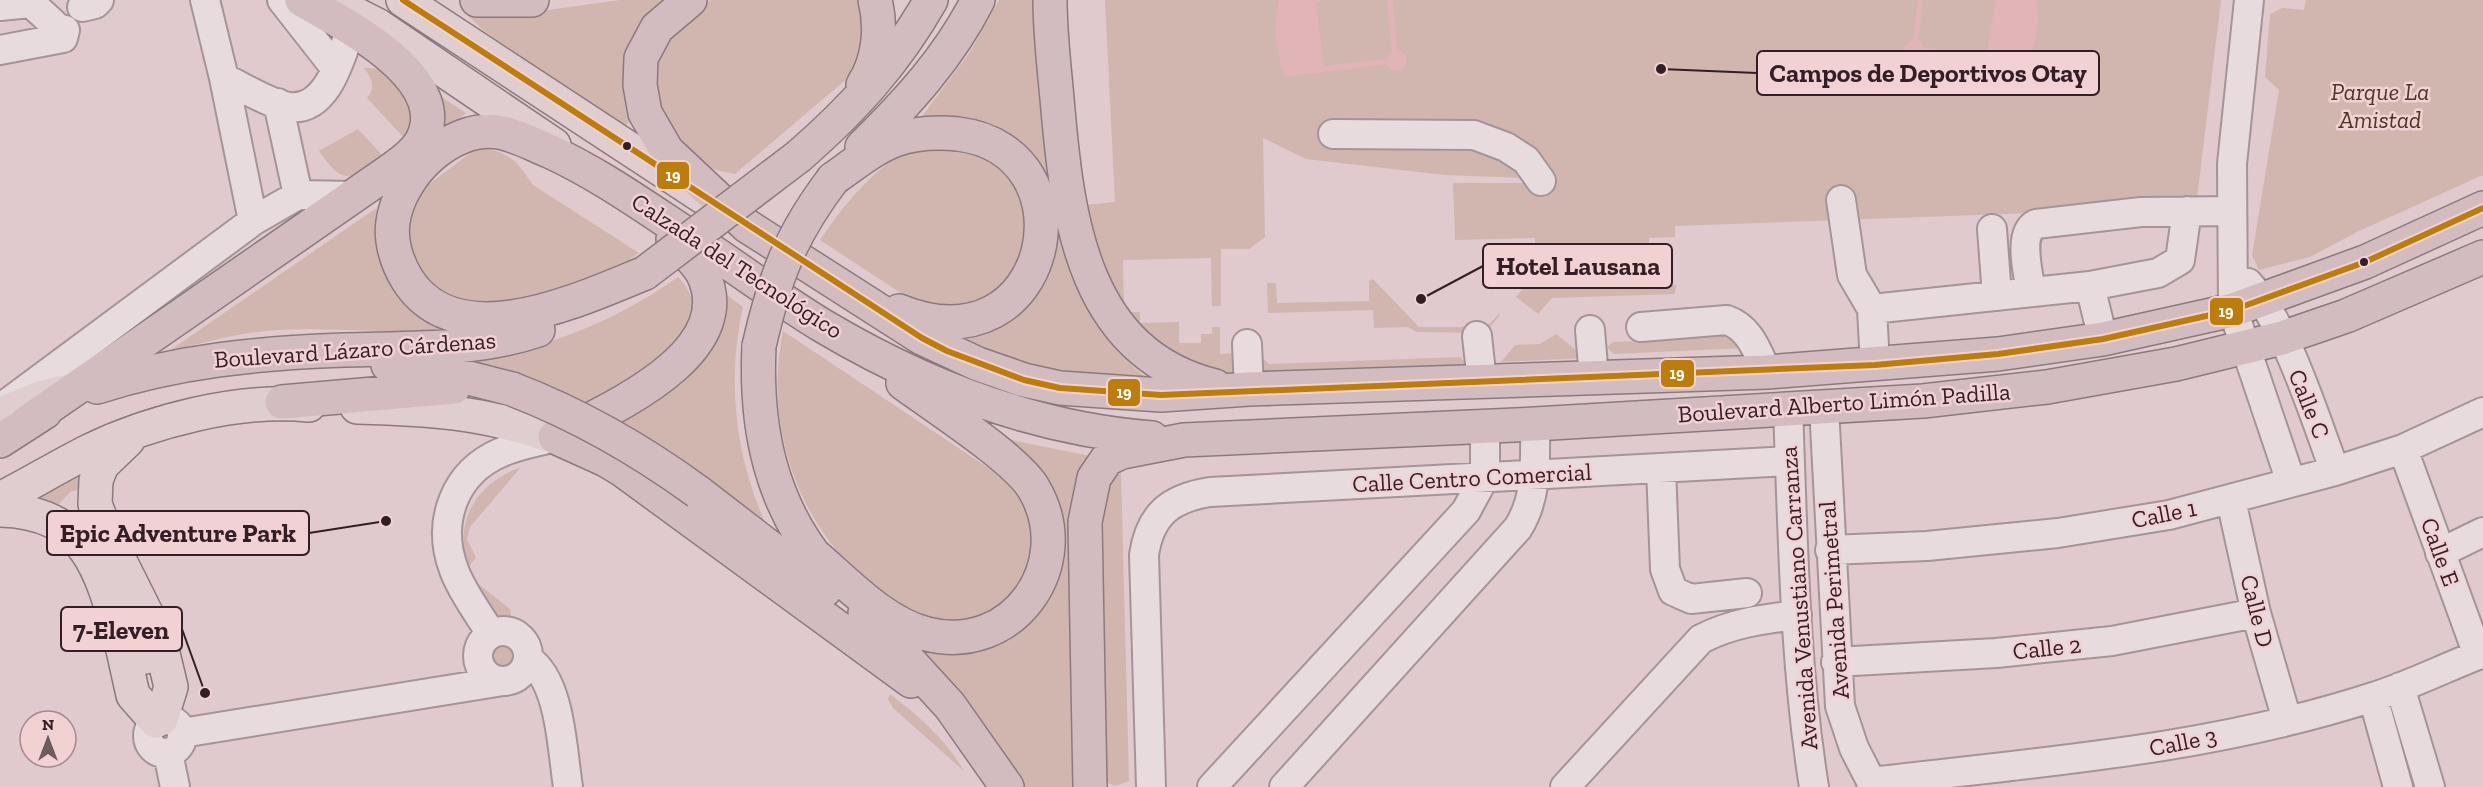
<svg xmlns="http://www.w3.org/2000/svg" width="2483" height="787" font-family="'Zilla Slab',serif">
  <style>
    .green { fill: #d1b6af }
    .sand { fill: #e1b4b8 }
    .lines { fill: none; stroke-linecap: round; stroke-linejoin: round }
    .minor-casing { stroke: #a59497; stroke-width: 32 }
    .major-casing { stroke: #8a7a7e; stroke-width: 36 }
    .highway-casing { stroke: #8a7a7e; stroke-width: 36 }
    .minor { stroke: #e8dbdd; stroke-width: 28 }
    .major { stroke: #dfcdd0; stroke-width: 33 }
    .highway { stroke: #d3bcc0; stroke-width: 33 }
    .highway-bridge-casing { stroke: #8a7a7e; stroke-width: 36; stroke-linecap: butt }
    .highway-bridge { stroke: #d3bcc0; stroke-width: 33 }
    .bus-1-casing { stroke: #f1d1d4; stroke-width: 10 }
    .bus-1 { stroke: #bc7d0b; stroke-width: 6 }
    .bus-dot { fill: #321e24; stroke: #f1d1d4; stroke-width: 2 }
    .labels { text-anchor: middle; stroke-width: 5; stroke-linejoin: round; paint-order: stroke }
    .park-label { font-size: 24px; font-style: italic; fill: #4c3727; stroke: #f1d1d4 }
    .street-label { font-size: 24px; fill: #321e24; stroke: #f1d1d4 }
    .leader { fill: none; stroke: #321e24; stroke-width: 2 }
    .callout-dot { fill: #321e24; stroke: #f1d1d4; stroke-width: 2 }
    .callout { fill: #f1d1d4; stroke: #321e24; stroke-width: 2 }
    .callout-label { font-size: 26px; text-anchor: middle; font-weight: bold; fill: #321e24 }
    .line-badge { stroke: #f1d1d4; stroke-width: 2 }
    .badge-label { font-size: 16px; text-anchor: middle; font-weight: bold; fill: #fff }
  </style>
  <rect width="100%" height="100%" fill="#e0cacd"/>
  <!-- green -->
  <path class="green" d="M620 0H676L624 83 632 121 623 126 484 31 467 15 548 10Z
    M711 0H864L867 43 849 77 735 174 716 170 699 162 664 128 653 75 659 54 676 27Z
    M999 0H1040L1075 276C1090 324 1109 348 1148 379L1075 374 1032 365 940 334 1023 305 1031 162 917 123 970 52Z
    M1105 0H2221L2196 207 1675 226V237L1649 238 1650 263H1645L1644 243 1552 245 1551 257 1539 258V273H1546V283H1555V288L1637 286 1638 280H1645V285H1676L1675 294 1552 298 1538 314 1516 297 1536 273 1535 238 1455 240 1453 183H1524V178L1444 175 1306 159 1263 138 1265 237 1249 249H1221V306H1212L1211 258 1123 260 1124 307H1129V312H1140V323L1179 322V343H1201V334H1212V327H1220V354L1239 353 1235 370 1228 373 1196 367 1156 345 1117 301 1092 248 1086 205 1115 202Z
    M2306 0H2483V175L2359 231 2310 257 2259 270 2252 255 2279 90 2265 77 2270 14 2282 8 2304 10Z
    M364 68 386 69 401 87 413 116 406 140 367 98C376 88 372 78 364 68Z
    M434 92 466 113 441 133 443 111Z
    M358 129 382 155C377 165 374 167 365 172 342 184 332 169 319 151Z
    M951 145 1002 165 1025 199 1021 270 976 305 922 307 820 240C842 208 872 168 909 151 920 146 938 147 951 145Z
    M477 148C508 150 516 160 533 185L639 253 621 265 546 295 478 308 431 287 413 259 408 219 420 191Z
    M375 209 381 212C382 284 384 299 452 331 394 334 335 327 277 330 240 332 204 343 169 351Z
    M678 277C690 289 697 305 691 323 682 349 608 392 584 409L456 364C536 352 612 324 678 277Z
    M1373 279 1419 327H1486L1499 314 1500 315 1485 333 1416 332 1408 327 1374 328 1373 310 1268 313 1267 283H1276L1277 303 1369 301V281Z
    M723 292 743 307C725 389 737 467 774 542L617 425C670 387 725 366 723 292Z
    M783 331 1005 479 1029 503 1035 564 1003 611C989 615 948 629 936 626 910 618 887 601 867 583 796 518 764 426 783 331Z
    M1683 332H1729L1745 348 1614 354 1607 347 1613 342 1683 339Z
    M1556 334 1586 358 1501 362 1515 345 1540 344Z
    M1257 352 1269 364 1460 357 1468 366 1258 373Z
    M997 435 1020 442 1091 456 1076 787H1025L982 724 917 646 932 650 1058 568Z
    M89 459 85 488 70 492 56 507 28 505Z
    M521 467 470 527 467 539 476 558 467 568C455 520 474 485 521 467Z
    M1121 471 1129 781 1115 786 1103 781 1094 543 1109 481Z
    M463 572 510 609 512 622C488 618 476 591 463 572Z
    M490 655a14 14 0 1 1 28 0a14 14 0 1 1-28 0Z
    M890 694C918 715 947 741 964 771L893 708 888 699Z"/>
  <!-- sand -->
  <path class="sand" d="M1280 0H1324L1316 3 1324 66 1386 59 1392 50 1387 0H1393L1397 49 1406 55V66L1398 71 1391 70 1386 64 1285 77C1276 49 1272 28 1280 0Z
    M1918 0H1923L1918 39 1925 48 1986 58 1996 0H2036C2041 23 2035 50 2023 70L1925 53 1920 59 1910 60 1905 55 1903 48 1913 38Z"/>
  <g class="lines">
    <!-- minor casing -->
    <g class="minor-casing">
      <path id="minor" d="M205 0 224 78 253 221
        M282 0 336 69
        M2249 0 2232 164 2233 310 2291 482
        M0 6 31 3 58 28 65 30 63 38 0 50
        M82 7 95 4 99 0
        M224 78C241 86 271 105 289 107 328 112 341 56 351 28
        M278 103 298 195
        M1333 134 1474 135 1506 147 1526 160 1541 181
        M1841 200 1852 275 1872 309 1875 365
        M1992 229 1997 296
        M2248 283C2287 325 2314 416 2335 471
        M2090 286 2103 339
        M2031 292C2029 276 2017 233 2036 224L2141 212 2232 211
        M1872 309 2090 286 2158 273 2180 260 2187 211
        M1641 327 1727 320C1750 328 1757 351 1767 372
        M1590 330 1594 378
        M1477 336 1482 382
        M1247 344 1249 389
        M5 405 253 221 298 195 355 196
        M1824 407 1840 706 1854 748 1874 787
        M1788 409C1793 535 1794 662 1814 787
        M2403 449 2478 655
        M1661 468 1665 569 1673 591 1691 599 1747 593
        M2231 500 2256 613 2287 720
        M1830 550 1927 546 2058 533 2169 515 2335 471 2403 449 2483 412
        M2440 553 2483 532
        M478 656a25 25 0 1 1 50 0a25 25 0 1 1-50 0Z
        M491 634C479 614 462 592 454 570 436 522 454 472 502 452 518 445 537 442 555 437
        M528 659C561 681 562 750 568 787
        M1836 662 1996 653 2112 641 2256 613
        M2400 687 2430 787
        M2373 697 2398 787
        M148 736a17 17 0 1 1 34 0a17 17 0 1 1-34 0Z
        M182 733 503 681
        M168 753 175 787
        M1871 782C2040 762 2210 750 2373 697 2411 685 2446 667 2483 653
        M1151 787 1144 555C1150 514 1171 498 1210 492L1790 461
        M1212 787 1466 511 1485 476V426
        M1284 787 1518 528C1538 496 1535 460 1535 424
        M1565 787 1701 639C1732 623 1763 619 1797 615"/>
    </g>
    <!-- major casing -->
    <g class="major-casing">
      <path id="major" d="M403 0 703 197
        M330 1 377 25 554 145
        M357 407C432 409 483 412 555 437
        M0 414 43 397 69 391
        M0 499C30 484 59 466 89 451 151 421 240 398 309 405
        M0 510C91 512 103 577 123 650 139 662 153 660 160 641L107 535 95 504 96 480 102 465 128 440
        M160 641 171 687 161 719
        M123 650 133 695 156 721"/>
    </g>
    <!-- highway casing -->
    <g class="highway-casing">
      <path id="highway" d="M477 0H532
        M690 0 657 28 641 58 640 85 645 113 667 151 747 226 922 338 978 364 1024 380 1060 388 1161 395 1249 389 1767 372 1998 354 2103 339 2233 310 2365 262 2483 208
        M1050 0C1050 37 1055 73 1058 110 1068 223 1085 354 1215 386
        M863 85C879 60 882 28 875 0
        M862 147C908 102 949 57 978 0
        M799 156C854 108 895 63 931 0
        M833 179C853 165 872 149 895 140 915 133 937 132 958 134 1096 151 1053 373 899 311
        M645 273C579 300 456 358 407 279 397 263 390 241 393 222 399 176 450 125 498 132 516 135 532 144 549 151 599 174 642 205 688 235 733 265 777 298 823 326 924 386 1034 429 1152 438
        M759 346C755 429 771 506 826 570
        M388 365 449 373 512 389
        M97 387C177 361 259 353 344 350 408 348 476 351 538 330
        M282 402 454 387
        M26 423 391 170C402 162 414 154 421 142 456 79 343 24 302 0
        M562 434C614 407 740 352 703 274 696 261 683 250 673 239
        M555 437 606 460 621 469 911 681
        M0 441 45 412
        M698 492 825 590
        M812 553C846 582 883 623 927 634 1013 656 1078 564 1034 489 1017 459 934 406 903 383
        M865 613 950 706 1007 787
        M1090 787 1085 522 1094 478 1107 459 1122 452 1184 440 1535 424 1923 401 2047 387 2176 364 2282 338 2346 316 2483 257"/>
    </g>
    <!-- minor -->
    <use href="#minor" class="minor"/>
    <!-- major -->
    <use href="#major" class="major"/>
    <!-- highway -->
    <use href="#highway" class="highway"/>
    <!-- highway-bridge casing -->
    <g class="highway-bridge-casing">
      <path id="highway-bridge" d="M645 273 799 156
        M759 346C775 276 790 236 833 179
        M512 389C580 415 639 449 698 492"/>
    </g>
    <!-- highway-bridge -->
    <use href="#highway-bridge" class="highway-bridge"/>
    <!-- bus-1 casing -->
    <g class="bus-1-casing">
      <path id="bus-1" d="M403 0 922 338 947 351 1024 380 1060 388 1161 395 1875 365 1998 354 2103 339 2233 310 2365 262 2483 208"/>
    </g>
    <!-- bus-1 -->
    <use href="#bus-1" class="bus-1"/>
  </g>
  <!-- markers -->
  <g class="bus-dot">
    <circle cx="627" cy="146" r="5"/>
    <circle cx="2364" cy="262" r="5"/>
  </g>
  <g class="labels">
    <!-- park labels -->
    <g class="park-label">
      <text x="2380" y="100">Parque La<tspan x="2380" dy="28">Amistad</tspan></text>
    </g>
    <!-- street labels -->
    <g class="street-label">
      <text transform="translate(737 266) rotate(33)" y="8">Calzada del Tecnológico</text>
      <text transform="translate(355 350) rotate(-4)" y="8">Boulevard Lázaro Cárdenas</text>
      <text transform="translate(1844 403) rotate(-4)" y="8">Boulevard Alberto Limón Padilla</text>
      <text transform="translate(2309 404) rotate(68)" y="8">Calle C</text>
      <text transform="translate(1472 478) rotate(-3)" y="8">Calle Centro Comercial</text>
      <text transform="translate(2164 514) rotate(-11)" y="8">Calle 1</text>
      <text transform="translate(2440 552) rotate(70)" y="8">Calle E</text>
      <text transform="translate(1799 598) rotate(-94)" y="8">Avenida Venustiano Carranza</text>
      <text transform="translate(1834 600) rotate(-94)" y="8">Avenida Perimetral</text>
      <text transform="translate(2257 611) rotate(76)" y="8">Calle D</text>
      <text transform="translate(2047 648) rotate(-6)" y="8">Calle 2</text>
      <text transform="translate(2183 742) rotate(-11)" y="8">Calle 3</text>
    </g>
  </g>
  <!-- callouts -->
  <path class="leader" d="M1661 69L1757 73M1421 299L1483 266M386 521L309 533M205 693L182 629"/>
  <g class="callout-dot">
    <circle cx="1661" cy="69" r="6"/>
    <circle cx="1421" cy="299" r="6"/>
    <circle cx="386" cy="521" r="6"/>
    <circle cx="205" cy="693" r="6"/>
  </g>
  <g class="callout">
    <rect x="1757" y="51" width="342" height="44" rx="6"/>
    <rect x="1483" y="244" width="189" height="44" rx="6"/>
    <rect x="47" y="511" width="262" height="44" rx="6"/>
    <rect x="61" y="607" width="121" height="44" rx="6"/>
  </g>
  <g class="callout-label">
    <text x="1928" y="82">Campos de Deportivos Otay</text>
    <text x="1578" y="275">Hotel Lausana</text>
    <text x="178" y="542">Epic Adventure Park</text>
    <text x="121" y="639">7-Eleven</text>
  </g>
  <g class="line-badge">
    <rect x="656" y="161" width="34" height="29" rx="6" fill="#bc7d0b"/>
    <rect x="2209" y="297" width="35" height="29" rx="6" fill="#bc7d0b"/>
    <rect x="1660" y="359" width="35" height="29" rx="6" fill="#bc7d0b"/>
    <rect x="1107" y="378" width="34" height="29" rx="6" fill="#bc7d0b"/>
  </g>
  <g class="badge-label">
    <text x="673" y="181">19</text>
    <text x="2226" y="317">19</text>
    <text x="1677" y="379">19</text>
    <text x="1124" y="398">19</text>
  </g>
  <!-- north arrow -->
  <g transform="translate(48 739)"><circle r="28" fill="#f1d1d4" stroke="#a5898e" stroke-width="1.5"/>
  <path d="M0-4.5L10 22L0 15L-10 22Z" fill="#6f5a5f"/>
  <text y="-9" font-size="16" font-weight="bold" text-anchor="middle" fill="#321e24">N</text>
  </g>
</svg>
